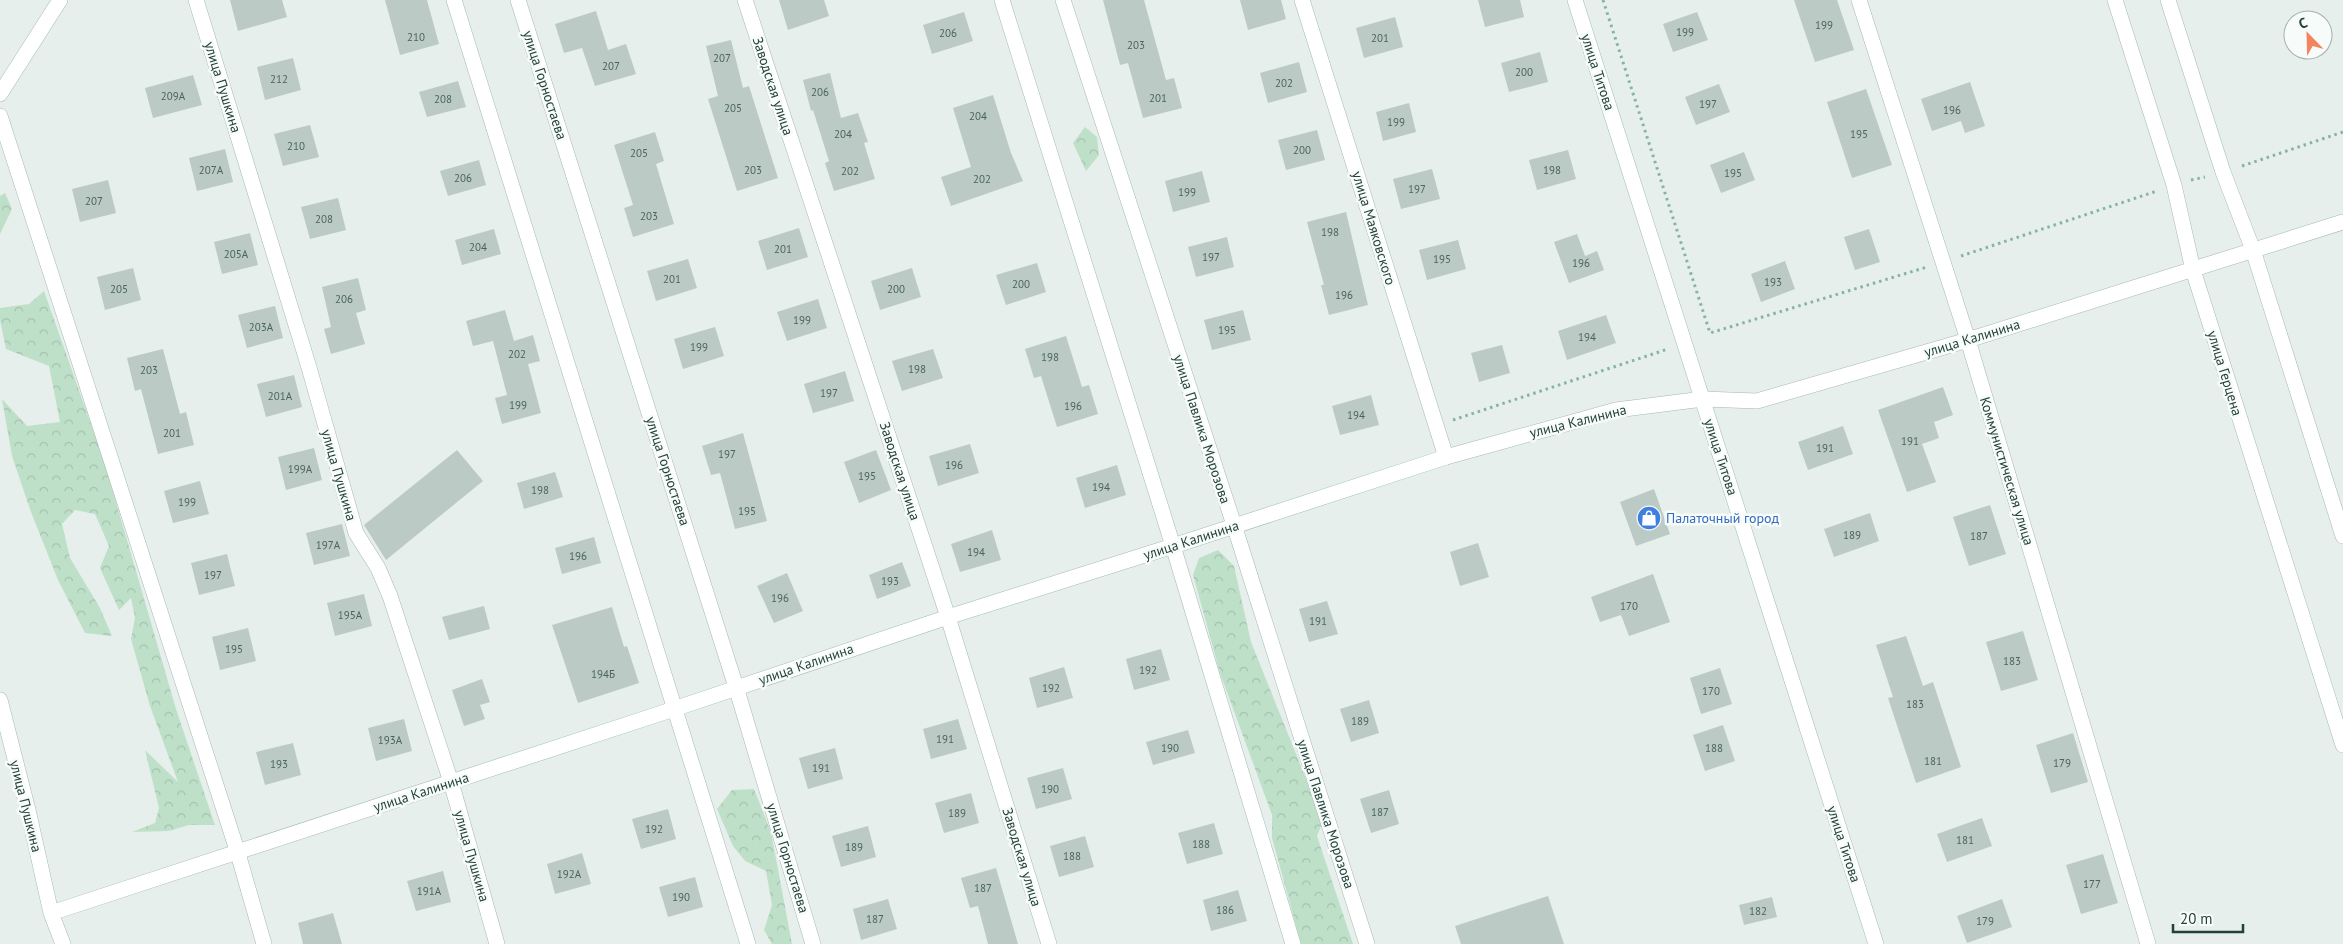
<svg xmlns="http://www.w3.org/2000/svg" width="2343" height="944" font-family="'PT Sans',sans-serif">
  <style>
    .forest { fill: url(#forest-crowns) }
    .building { fill: #bbcac4 }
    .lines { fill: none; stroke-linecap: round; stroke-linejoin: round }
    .minor-casing { stroke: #a8b8b2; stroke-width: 16 }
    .secondary-casing { stroke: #a4bbb3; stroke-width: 16 }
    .path { stroke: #86b3a5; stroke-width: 3; stroke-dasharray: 2.5 4; stroke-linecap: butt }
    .minor { stroke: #fff; stroke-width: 15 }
    .secondary { stroke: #fff; stroke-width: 15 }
    .labels { text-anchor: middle; stroke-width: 5; stroke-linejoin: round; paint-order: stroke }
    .number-label { font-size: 11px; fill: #4a645c }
    .street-label { font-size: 14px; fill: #24423a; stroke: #f7fbf9 }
    .shop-label { font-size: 14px; fill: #366cbe; stroke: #f7fbf9; text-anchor: start }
  </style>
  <defs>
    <pattern id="forest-crowns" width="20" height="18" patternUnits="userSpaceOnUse" patternTransform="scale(1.25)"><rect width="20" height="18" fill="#bfe0c8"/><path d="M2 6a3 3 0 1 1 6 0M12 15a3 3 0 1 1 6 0" fill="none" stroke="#a4c1ad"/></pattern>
  </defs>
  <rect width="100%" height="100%" fill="#e6efeb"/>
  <!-- forest -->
  <path class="forest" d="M1085 127 1097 137 1099 155 1086 171 1073 143Z
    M5 193 12 209 0 234V196Z
    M44 291 105 464 176 709 215 825H189L169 831 132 832 155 823 159 808 145 750 178 782 150 706 131 639 135 618 131 598 119 610 100 568 109 546 95 514 75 510 62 524 70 558 100 608 112 636 85 633 58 580 31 512 12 456 2 399 27 426 60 422 49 366 6 349 0 320V308L29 304Z
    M1218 550 1234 566 1251 642 1323 821 1317 836 1353 944H1301L1272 838V815L1220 673 1193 575 1199 558Z
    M754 789 771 832 792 944H772L764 930 772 905 766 871 745 861 733 846 717 809 732 790Z"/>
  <!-- building -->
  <path class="building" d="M230 0H282L287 17 238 31Z
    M385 0H427L439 44 400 55Z
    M779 0H824L829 16 788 30Z
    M1103 0H1144L1166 80 1174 78 1182 108 1143 118 1128 63 1120 65Z
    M1240 0H1281L1286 19 1248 30Z
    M1478 0H1520L1524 17 1485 27Z
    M1794 0H1837L1854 50 1815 62Z
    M596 11 608 50 626 44 636 74 595 86 582 48 564 53 555 24Z
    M964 12 973 41 932 54 923 25Z
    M1697 12 1708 40 1673 52 1663 24Z
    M1395 17 1403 47 1364 58 1356 28Z
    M731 40 743 88 749 86 778 178 737 191 708 99 718 96 706 46Z
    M1540 52 1548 82 1509 92 1501 63Z
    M293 58 301 90 265 100 257 67Z
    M1299 62 1307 92 1268 103 1260 73Z
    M830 73 841 118 858 113 868 142 864 143 875 179 834 191 825 163 829 161 813 110 811 111 803 80Z
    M193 75 202 105 153 118 145 88Z
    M458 81 466 107 427 117 419 92Z
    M1970 82 1985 126 1965 133 1961 121 1932 131 1921 99Z
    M1719 84 1730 112 1696 125 1685 97Z
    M1866 89 1892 165 1852 178 1827 102Z
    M993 95 1011 153 1023 181 951 206 941 177 971 167 953 108Z
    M1409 103 1416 132 1383 141 1376 112Z
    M310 125 319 157 283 166 274 134Z
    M1317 130 1325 160 1286 170 1278 140Z
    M655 132 664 161 656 164 674 224 633 237 624 208 633 205 614 145Z
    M225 149 233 182 197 191 189 158Z
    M1568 150 1576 179 1537 190 1529 160Z
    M1744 152 1755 180 1721 193 1710 165Z
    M479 160 486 185 448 196 440 171Z
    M1432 169 1440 199 1401 209 1393 179Z
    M1202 171 1210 202 1173 212 1165 181Z
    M108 180 116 213 80 222 72 189Z
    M338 198 346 230 310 239 301 207Z
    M1346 212 1368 305 1329 315 1321 285H1324L1307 222Z
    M799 228 808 257 767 270 758 241Z
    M494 229 501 254 462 265 455 240Z
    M1869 229 1880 262 1855 270 1844 237Z
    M250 233 258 265 222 274 214 242Z
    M1577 234 1585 256 1597 251 1604 270 1569 283 1554 242Z
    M1227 237 1234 267 1196 277 1188 247Z
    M1458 240 1466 269 1427 280 1419 250Z
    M688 259 697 288 656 301 647 271Z
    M1785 261 1795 289 1761 302 1751 274Z
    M1037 263 1046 292 1006 305 996 275Z
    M133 268 141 300 105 310 97 277Z
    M912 268 921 297 880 310 871 281Z
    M358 278 366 310 356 313 365 344 331 354 324 329 331 327 322 287Z
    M818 299 827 328 787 341 777 312Z
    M275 306 283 338 247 348 238 315Z
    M505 310 514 341 533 335 540 361 528 364 541 413 502 424 495 398 507 395 493 341 473 346 466 321Z
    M1243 310 1251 340 1212 350 1204 320Z
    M1606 315 1616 343 1567 360 1558 331Z
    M715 327 724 356 683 369 674 339Z
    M1066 336 1082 387 1089 385 1098 414 1057 427 1041 376 1034 378 1025 349Z
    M1502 345 1510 373 1479 382 1471 353Z
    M163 349 180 414 186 412 194 445 158 454 141 389 135 391 127 358Z
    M933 349 943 378 902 391 892 361Z
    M845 371 854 401 813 413 804 384Z
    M294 375 302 407 266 417 257 384Z
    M1943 387 1953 415 1934 422 1939 438 1922 444 1936 482 1907 492 1878 410Z
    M1371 395 1379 425 1340 435 1332 406Z
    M1843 426 1853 454 1808 470 1798 442Z
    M743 433 767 521 735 529 720 473 711 475 702 446Z
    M970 444 979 473 938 486 929 456Z
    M314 448 322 480 286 490 278 457Z
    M457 450 483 481 386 560 364 525Z
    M876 450 891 490 859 503 844 462Z
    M1117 465 1126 495 1085 508 1076 478Z
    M555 472 563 497 524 509 517 483Z
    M200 481 209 514 173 523 164 491Z
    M1654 489 1670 534 1636 546 1620 502Z
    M1990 505 2006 554 1969 566 1953 517Z
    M1870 513 1879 541 1834 557 1824 529Z
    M342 524 350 556 314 565 306 533Z
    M992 530 1001 560 960 572 951 544Z
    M594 537 601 563 562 574 555 548Z
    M1478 543 1489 577 1460 586 1450 552Z
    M227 554 235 586 199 595 191 563Z
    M902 562 911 586 877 599 869 575Z
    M787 573 803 611 774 623 757 586Z
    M1653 574 1670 622 1629 636 1621 615 1600 622 1591 597Z
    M364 594 372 626 335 636 327 603Z
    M1327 601 1338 634 1309 642 1299 609Z
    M484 606 490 629 449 640 442 617Z
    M612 607 624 647 627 646 639 683 578 703 552 625Z
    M248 628 256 661 220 670 212 637Z
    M2023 631 2038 680 2001 691 1986 642Z
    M1906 636 1923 686 1933 682 1961 767 1916 783 1888 698 1893 697 1876 645Z
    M1161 649 1170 680 1134 690 1126 659Z
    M1064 667 1073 698 1037 708 1029 678Z
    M1720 668 1732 704 1701 714 1690 678Z
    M482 679 490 702 480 705 485 719 464 726 452 690Z
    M1369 700 1379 733 1351 742 1340 709Z
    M404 719 412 751 376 761 368 728Z
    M958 719 967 749 931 759 923 729Z
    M1723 725 1735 761 1705 771 1693 735Z
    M1188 730 1195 753 1153 765 1146 742Z
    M2073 733 2088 782 2051 793 2036 745Z
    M293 743 301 775 265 785 256 752Z
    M835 748 843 779 808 789 799 758Z
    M1063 768 1072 799 1036 809 1027 778Z
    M1389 790 1399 824 1371 833 1360 799Z
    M971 793 979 823 944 833 935 803Z
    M668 809 676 839 641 849 632 819Z
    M1982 818 1992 846 1947 862 1937 834Z
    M1214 823 1223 854 1187 864 1178 833Z
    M868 826 876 857 841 867 832 836Z
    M1085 836 1094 867 1059 877 1050 846Z
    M582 853 591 884 555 894 547 864Z
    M2103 854 2118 903 2081 914 2066 865Z
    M996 868 1018 944H988L978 906 970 908 961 878Z
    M443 871 451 902 416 911 407 881Z
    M695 877 703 907 668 917 659 887Z
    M1238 890 1247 921 1211 931 1203 900Z
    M1548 896 1564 944H1461L1455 926Z
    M1772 897 1777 917 1744 925 1739 905Z
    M888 899 897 929 861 940 853 909Z
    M2002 899 2012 927 1967 943 1957 916Z
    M333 913 342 944H303L298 923Z"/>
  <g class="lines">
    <!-- minor casing -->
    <g class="minor-casing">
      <path id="minor" d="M196 0 308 364 356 533 378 568 390 596 451 782 497 944
        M454 0 748 944
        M518 0 736 687 813 944
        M745 0 948 617 1049 944
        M1002 0 1173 546 1293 944
        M1063 0 1234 525 1367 944
        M1302 0 1446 457
        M1859 0 1968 340 2148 944
        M2115 0 2174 185 2193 270 2343 745
        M2168 0 2223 172 2253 250 2343 536
        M0 116 237 850 264 944
        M1703 399 1757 401 1968 340 2343 222"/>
    </g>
    <!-- secondary casing -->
    <g class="secondary-casing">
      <path id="secondary" d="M1575 0 1876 944
        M0 94 60 0
        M0 700 28 810 51 913 63 944
        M51 913 674 709 948 617 1173 546 1446 457 1616 410 1703 399"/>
    </g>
    <!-- path -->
    <path class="path" d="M1603 0 1710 333 1927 267
      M2242 166 2343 132
      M2191 180 2205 177
      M1961 256 2157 191
      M1453 420 1668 349"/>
    <!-- minor -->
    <use href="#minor" class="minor"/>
    <!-- secondary -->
    <use href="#secondary" class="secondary"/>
  </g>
  <!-- icons -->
  <defs>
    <g id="shop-disc" transform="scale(1.25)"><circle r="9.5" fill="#3f7fe0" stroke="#f7fbf9"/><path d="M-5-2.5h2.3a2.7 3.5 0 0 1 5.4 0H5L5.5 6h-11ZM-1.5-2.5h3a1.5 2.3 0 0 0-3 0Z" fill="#fff"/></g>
  </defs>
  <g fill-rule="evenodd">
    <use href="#shop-disc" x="1649" y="518"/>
  </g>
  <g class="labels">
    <!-- number labels -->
    <g class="number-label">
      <text x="1824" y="29">199</text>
      <text x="1685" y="36">199</text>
      <text x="948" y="37">206</text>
      <text x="416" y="41">210</text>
      <text x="1380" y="42">201</text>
      <text x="1136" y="49">203</text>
      <text x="722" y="62">207</text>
      <text x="611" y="70">207</text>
      <text x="1524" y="76">200</text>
      <text x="279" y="83">212</text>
      <text x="1284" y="87">202</text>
      <text x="820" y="96">206</text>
      <text x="173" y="100">209А</text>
      <text x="1158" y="102">201</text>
      <text x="443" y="103">208</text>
      <text x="1708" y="108">197</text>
      <text x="733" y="112">205</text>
      <text x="1952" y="114">196</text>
      <text x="978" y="120">204</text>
      <text x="1396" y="126">199</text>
      <text x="843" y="138">204</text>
      <text x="1859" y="138">195</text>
      <text x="296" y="150">210</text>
      <text x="1302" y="154">200</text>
      <text x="639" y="157">205</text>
      <text x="211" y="174">207А</text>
      <text x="753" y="174">203</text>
      <text x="1552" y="174">198</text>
      <text x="850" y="175">202</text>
      <text x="1733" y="177">195</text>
      <text x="463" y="182">206</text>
      <text x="982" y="183">202</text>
      <text x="1417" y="193">197</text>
      <text x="1187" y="196">199</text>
      <text x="94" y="205">207</text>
      <text x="649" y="220">203</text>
      <text x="324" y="223">208</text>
      <text x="1330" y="236">198</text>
      <text x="478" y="251">204</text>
      <text x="783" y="253">201</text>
      <text x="236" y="258">205А</text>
      <text x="1211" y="261">197</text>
      <text x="1442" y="263">195</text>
      <text x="1581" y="267">196</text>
      <text x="672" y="283">201</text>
      <text x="1773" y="286">193</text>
      <text x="1021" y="288">200</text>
      <text x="119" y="293">205</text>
      <text x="896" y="293">200</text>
      <text x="1344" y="299">196</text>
      <text x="344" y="303">206</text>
      <text x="802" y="324">199</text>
      <text x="261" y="331">203А</text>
      <text x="1227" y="334">195</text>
      <text x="1587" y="341">194</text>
      <text x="699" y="351">199</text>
      <text x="517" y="358">202</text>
      <text x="1050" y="361">198</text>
      <text x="917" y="373">198</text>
      <text x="149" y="374">203</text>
      <text x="829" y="397">197</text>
      <text x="280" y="400">201А</text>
      <text x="518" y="409">199</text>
      <text x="1073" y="410">196</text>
      <text x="1356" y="419">194</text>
      <text x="172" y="437">201</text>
      <text x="1910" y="445">191</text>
      <text x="1825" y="452">191</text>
      <text x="727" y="458">197</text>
      <text x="954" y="469">196</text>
      <text x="300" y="473">199А</text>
      <text x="867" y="480">195</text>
      <text x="1101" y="491">194</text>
      <text x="540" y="494">198</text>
      <text x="187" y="506">199</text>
      <text x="747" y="515">195</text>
      <text x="1852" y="539">189</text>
      <text x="1979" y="540">187</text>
      <text x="328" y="549">197А</text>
      <text x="976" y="556">194</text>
      <text x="578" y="560">196</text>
      <text x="213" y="579">197</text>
      <text x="890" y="585">193</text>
      <text x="780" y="602">196</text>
      <text x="1629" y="610">170</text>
      <text x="350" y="619">195А</text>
      <text x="1318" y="625">191</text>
      <text x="234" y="653">195</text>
      <text x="2012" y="665">183</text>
      <text x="1148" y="674">192</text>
      <text x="603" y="678">194Б</text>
      <text x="1051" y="692">192</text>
      <text x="1711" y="695">170</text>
      <text x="1915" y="708">183</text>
      <text x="1360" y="725">189</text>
      <text x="945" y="743">191</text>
      <text x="390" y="744">193А</text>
      <text x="1170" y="752">190</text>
      <text x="1714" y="752">188</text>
      <text x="1933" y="765">181</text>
      <text x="2062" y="767">179</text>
      <text x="279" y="768">193</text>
      <text x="821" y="772">191</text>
      <text x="1050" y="793">190</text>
      <text x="1380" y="816">187</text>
      <text x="957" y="817">189</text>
      <text x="654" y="833">192</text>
      <text x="1965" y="844">181</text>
      <text x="1201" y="848">188</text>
      <text x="854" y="851">189</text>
      <text x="1072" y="860">188</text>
      <text x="569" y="878">192А</text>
      <text x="2092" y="888">177</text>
      <text x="983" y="892">187</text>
      <text x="429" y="895">191А</text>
      <text x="681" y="901">190</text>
      <text x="1225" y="914">186</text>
      <text x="1758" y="915">182</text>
      <text x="875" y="923">187</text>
      <text x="1985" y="925">179</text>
    </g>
    <!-- street labels -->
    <g class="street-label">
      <text transform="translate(1598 72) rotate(72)" y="5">улица Титова</text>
      <text transform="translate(545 85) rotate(72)" y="5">улица Горностаева</text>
      <text transform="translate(773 86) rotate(72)" y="5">Заводская улица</text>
      <text transform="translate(223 87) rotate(73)" y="5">улица Пушкина</text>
      <text transform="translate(1374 228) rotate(73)" y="5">улица Маяковского</text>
      <text transform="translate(1972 338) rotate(-17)" y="5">улица Калинина</text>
      <text transform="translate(2225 373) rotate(73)" y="5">улица Герцена</text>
      <text transform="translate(1578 421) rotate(-14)" y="5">улица Калинина</text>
      <text transform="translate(1202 429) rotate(72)" y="5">улица Павлика Морозова</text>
      <text transform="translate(1721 457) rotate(72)" y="5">улица Титова</text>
      <text transform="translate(668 471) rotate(72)" y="5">улица Горностаева</text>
      <text transform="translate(900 471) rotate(72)" y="5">Заводская улица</text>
      <text transform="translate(2007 471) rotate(73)" y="5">Коммунистическая улица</text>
      <text transform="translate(339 475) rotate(74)" y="5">улица Пушкина</text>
      <text transform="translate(1191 540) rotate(-18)" y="5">улица Калинина</text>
      <text transform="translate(806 664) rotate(-19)" y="5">улица Калинина</text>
      <text transform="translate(421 792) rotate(-18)" y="5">улица Калинина</text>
      <text transform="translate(26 806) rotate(76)" y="5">улица Пушкина</text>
      <text transform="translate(1326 814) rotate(72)" y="5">улица Павлика Морозова</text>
      <text transform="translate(1844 844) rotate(72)" y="5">улица Титова</text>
      <text transform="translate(472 856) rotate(74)" y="5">улица Пушкина</text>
      <text transform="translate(1022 857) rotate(73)" y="5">Заводская улица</text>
      <text transform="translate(788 858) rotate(73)" y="5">улица Горностаева</text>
    </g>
    <!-- shop labels -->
    <g class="shop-label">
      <text x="1666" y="523">Палаточный город</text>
    </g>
  </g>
  <!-- north arrow -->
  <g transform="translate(2308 35) rotate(337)"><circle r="24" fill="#f7fbf9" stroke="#a3b1ad"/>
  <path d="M0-4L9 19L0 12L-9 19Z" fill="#f4845f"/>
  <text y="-8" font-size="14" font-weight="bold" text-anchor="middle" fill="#24423a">С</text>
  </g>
  <!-- scale -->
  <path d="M2173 924v8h70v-8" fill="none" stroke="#24423a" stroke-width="2.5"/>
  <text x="2180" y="924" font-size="15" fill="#24423a" stroke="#f7fbf9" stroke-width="4" paint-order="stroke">20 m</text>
</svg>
